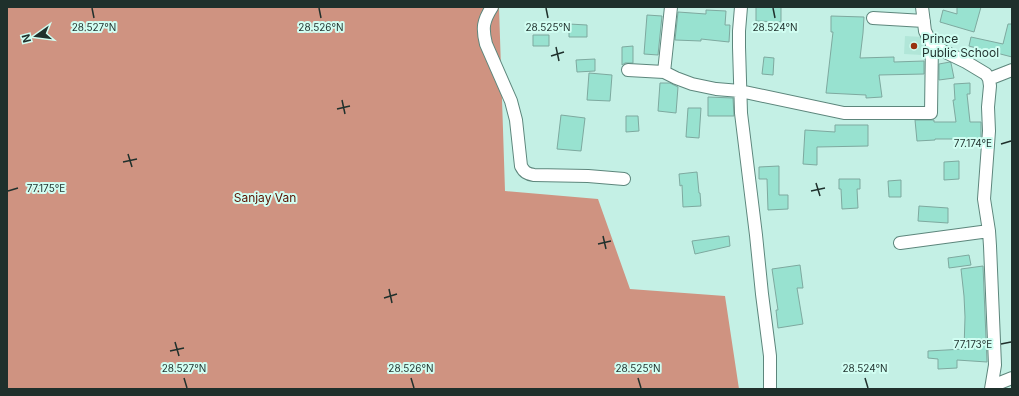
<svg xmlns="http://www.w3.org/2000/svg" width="1019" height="396" font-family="Inter,sans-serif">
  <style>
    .built { fill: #b1e6d8 }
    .forest { fill: #cf9381 }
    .building { fill: #98e2d0; stroke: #7ea99f }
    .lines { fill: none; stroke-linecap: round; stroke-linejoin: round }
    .street-casing { stroke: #5d867c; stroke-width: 14 }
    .street { stroke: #fff; stroke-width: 12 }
    .ticks { fill: none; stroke: #1f302c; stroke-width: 1.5 }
    .poi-dot { fill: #993210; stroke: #d1fef2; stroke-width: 1.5 }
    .labels { text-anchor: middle; stroke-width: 4; stroke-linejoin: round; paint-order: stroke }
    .poi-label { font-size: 12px; fill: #1f302c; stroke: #d1fef2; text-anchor: start }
    .park-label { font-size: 12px; fill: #591200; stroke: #d1fef2 }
    .ticks-label { font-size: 10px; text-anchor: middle; fill: #1f302c; stroke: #d1fef2; stroke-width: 4; stroke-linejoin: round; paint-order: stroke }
  </style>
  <rect width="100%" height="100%" fill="#c4f0e5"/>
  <!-- built -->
  <path class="built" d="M905 36 923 37 922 55 904 54Z"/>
  <!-- forest -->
  <path class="forest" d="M7 7H499L505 191 598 199 630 289 725 296 739 389H7Z"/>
  <!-- building -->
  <path class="building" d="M756 7H781V22L756 21Z
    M957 7H981L974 32 940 22 943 10 957 14Z
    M706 10 726 11 725 25H730L729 42 701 39V41L675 40 678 12 706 14Z
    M647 15 662 16 658 55 644 54Z
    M831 16 864 17 863 33 860 58 894 57V62L924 61V74L879 75 882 97 866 98V95L826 93 833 32H831Z
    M569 24 587 25V37H569Z
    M1008 24H1012V57L985 50 984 54 974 51 976 48 969 46 971 37 1003 44Z
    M533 35H549V46H533Z
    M633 46V63H625L622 65V47Z
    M764 57 774 58 773 75 762 74Z
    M595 59V71L577 72 576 60Z
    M950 62 951 63 954 78 939 80V64Z
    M589 73 612 75 610 101 587 100Z
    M660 83H670L678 87 676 113 658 111Z
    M970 83V94H967L970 122H981V139H935V140L917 141 915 120H934V122H956L953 100H955L954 84Z
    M708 97 733 98 734 116H708Z
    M688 108H701L699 138 686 137Z
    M561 115 585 118 581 151 557 149Z
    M626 116H638L639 131 626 132Z
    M835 125H868V146L817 147V165L803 164 805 130 835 132Z
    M959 161V179L944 180V162Z
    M779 166V195H788V209L768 210 767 179H759V167Z
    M697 172 699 193H700L701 206 683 207 682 185 680 186 679 174Z
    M839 179H860V189H857L858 208 842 209 841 189H839Z
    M901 180V197H889L888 181Z
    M919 206 948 208V223L918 221Z
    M729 236 730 246 695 254 692 241Z
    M969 255 971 265 949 268 948 258Z
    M800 265 803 288H797L803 324 778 328 776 310H778L772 269Z
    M983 266 987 362 957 360V368L938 369V359L928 358V351L964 349 965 317 964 296 961 269Z"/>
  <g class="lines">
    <!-- street casing -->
    <g class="street-casing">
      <path id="street" d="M492 7C483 21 482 28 486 44L511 101 516 120 521 166C524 172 527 174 534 175L588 176 624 179
        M741 7 739 31V47L741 113 756 235 762 294 770 356V389
        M922 7 925 31 928 37 932 41 939 49 966 62 986 74 989 79 990 86 988 107 989 131 984 199 989 231 990 246 995 365 991 389
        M873 18 924 21
        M628 70 664 72 671 7
        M664 72 676 78 692 84 716 89 740 91 844 113H931L932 41
        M989 79 1012 70
        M900 243 989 231
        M992 386 1012 378"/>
    </g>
    <!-- street -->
    <use href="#street" class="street"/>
  </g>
  <!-- ticks -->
  <path class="ticks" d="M92 8 94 18M319 8 321 18M546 8 548 18M773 8 775 18M556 47 559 61M551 56 564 52M342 100 345 114M337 109 350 106M1001 144 1011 141M128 154 132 167M123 162 137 159M816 183 820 196M8 191 18 188M811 191 825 188M603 236 606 249M598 244 611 241M389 289 392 303M384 298 397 294M175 342 179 356M1001 344 1011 342M170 351 184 348M184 378 187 388M411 378 414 388M638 378 641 388M865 378 868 388"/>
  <!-- markers -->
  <circle class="poi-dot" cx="914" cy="46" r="4"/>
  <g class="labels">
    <!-- poi labels -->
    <g class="poi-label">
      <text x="922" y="43">Prince<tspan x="922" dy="14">Public School</tspan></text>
    </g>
    <!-- park labels -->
    <g class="park-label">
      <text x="265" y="202">Sanjay Van</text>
    </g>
  </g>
  <g class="ticks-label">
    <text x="321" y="31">28.526°N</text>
    <text x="548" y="31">28.525°N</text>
    <text x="775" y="31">28.524°N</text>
    <text x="94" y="31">28.527°N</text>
    <text x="973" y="147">77.174°E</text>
    <text x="46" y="192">77.175°E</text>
    <text x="973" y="348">77.173°E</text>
    <text x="184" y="372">28.527°N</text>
    <text x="411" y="372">28.526°N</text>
    <text x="638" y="372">28.525°N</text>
    <text x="865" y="372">28.524°N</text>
  </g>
  <!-- border -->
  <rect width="1019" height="396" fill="none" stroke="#1f302c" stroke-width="16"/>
  <!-- north arrow -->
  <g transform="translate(36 36) rotate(256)" stroke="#d1fef2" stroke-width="3" paint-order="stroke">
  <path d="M0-3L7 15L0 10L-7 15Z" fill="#1f302c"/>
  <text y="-6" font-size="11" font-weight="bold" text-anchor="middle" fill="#1f302c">N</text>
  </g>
</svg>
